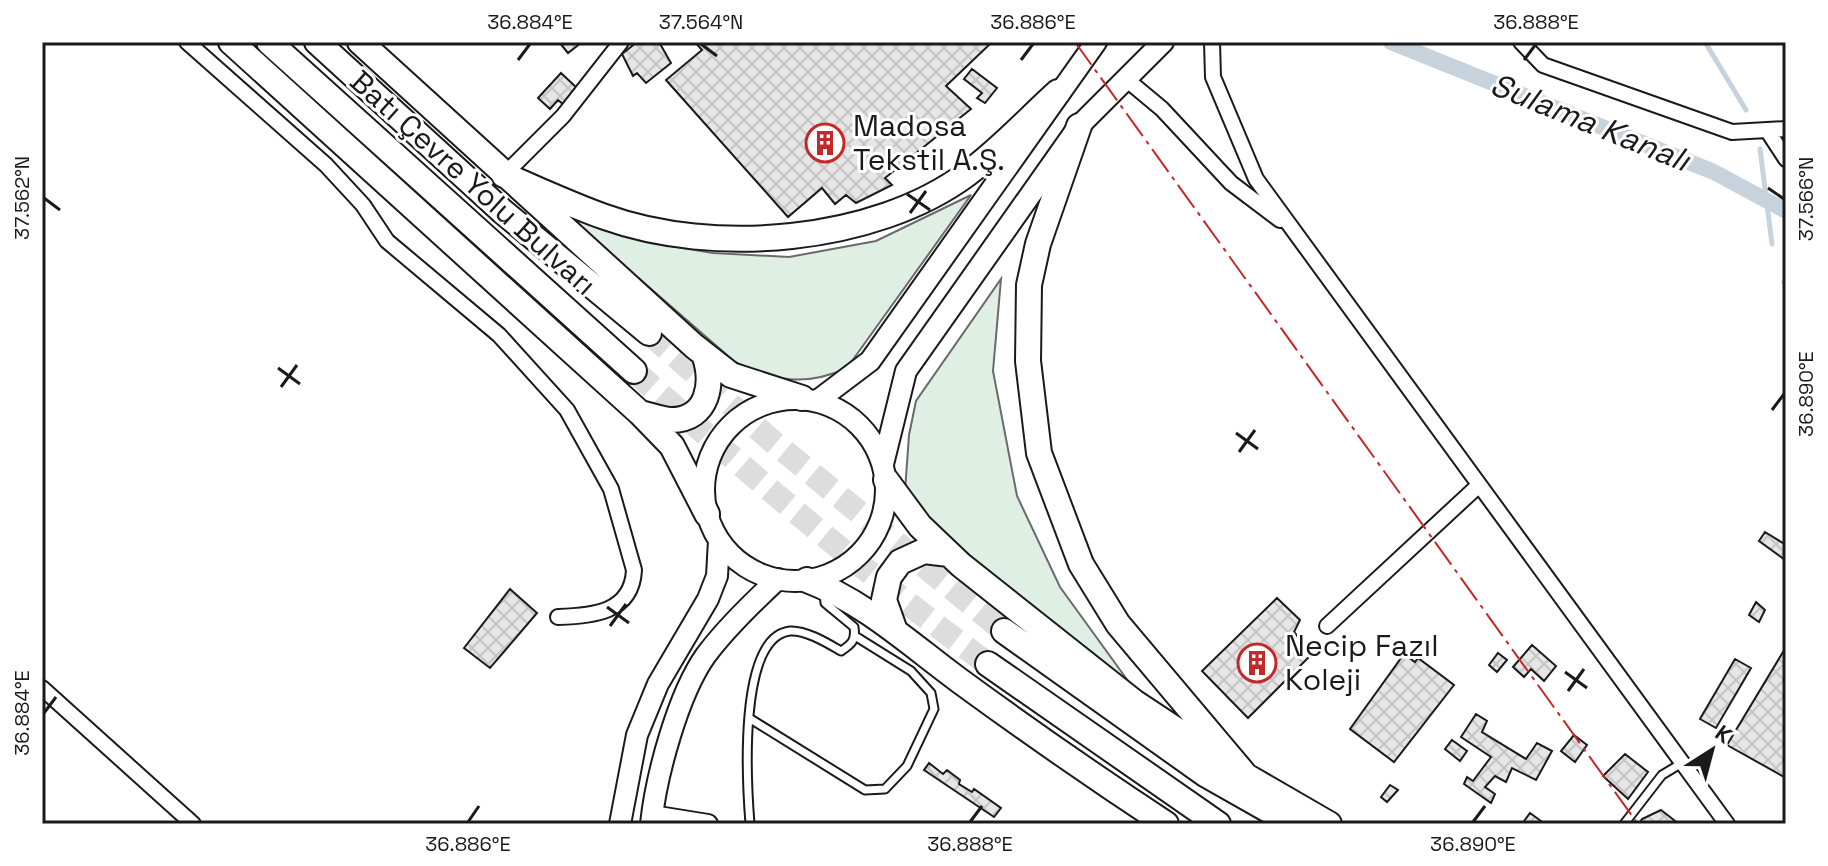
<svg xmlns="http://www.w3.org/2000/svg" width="1828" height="866" font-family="'Space Grotesk',sans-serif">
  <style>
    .grass { fill: #e0efe3; stroke: #6a6a6a; stroke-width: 2 }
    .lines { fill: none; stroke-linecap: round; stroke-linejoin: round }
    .stream { stroke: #c6d2dc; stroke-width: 5 }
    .canal { stroke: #c6d2dc; stroke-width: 16 }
    .building { fill: url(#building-cross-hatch); stroke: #1a1a1a; stroke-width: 2 }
    .trunk-tunnel { stroke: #ddd; stroke-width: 24; stroke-dasharray: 24 12; stroke-linecap: butt }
    .service-casing { stroke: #1a1a1a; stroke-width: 11 }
    .minor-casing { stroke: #1a1a1a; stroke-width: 18 }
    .tertiary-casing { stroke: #1a1a1a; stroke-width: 22 }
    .secondary-casing { stroke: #1a1a1a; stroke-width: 24 }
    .trunk-casing { stroke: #1a1a1a; stroke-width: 28 }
    .service { stroke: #fff; stroke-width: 7 }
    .minor { stroke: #fff; stroke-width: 14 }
    .tertiary { stroke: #fff; stroke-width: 18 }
    .secondary { stroke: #fff; stroke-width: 20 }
    .trunk { stroke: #fff; stroke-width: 24 }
    .power { stroke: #c62828; stroke-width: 2; stroke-dasharray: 28 6 4 6; stroke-linecap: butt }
    .ticks { fill: none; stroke: #1a1a1a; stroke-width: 3 }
    .labels { text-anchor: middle; stroke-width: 6; stroke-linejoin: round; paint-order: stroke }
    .poi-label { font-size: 30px; fill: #1a1a1a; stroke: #fff; text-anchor: start }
    .street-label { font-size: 30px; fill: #1a1a1a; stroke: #fff }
    .water-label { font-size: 32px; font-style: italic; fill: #1a1a1a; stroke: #fff }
    .neatline { fill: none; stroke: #1a1a1a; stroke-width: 3 }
    .ticks-label { font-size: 20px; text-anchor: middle; fill: #1a1a1a }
  </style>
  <defs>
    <pattern id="building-cross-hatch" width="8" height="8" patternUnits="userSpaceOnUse" patternTransform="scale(2)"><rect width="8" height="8" fill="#e6e6e6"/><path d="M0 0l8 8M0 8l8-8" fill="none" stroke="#c5c5c5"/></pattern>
  </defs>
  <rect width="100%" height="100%" fill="#fff"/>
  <!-- grass -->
  <path class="grass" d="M971 195 847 368C805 387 776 381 735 362L566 215 652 243 713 253 789 257 876 241Z
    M1001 279 993 371 1017 496 1060 587 1131 685 917 513 905 491 909 435 916 401Z"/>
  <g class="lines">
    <!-- stream -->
    <path class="stream" d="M1705 42 1746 110
      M1760 149 1772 244
      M1784 282 1786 285"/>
    <!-- canal -->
    <path class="canal" d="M1391 42 1714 172 1786 211"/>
  </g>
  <!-- building -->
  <path class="building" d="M559 42H582L568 53Z
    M637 42H659L671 63 646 83 637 73 633 76 622 54Z
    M695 42H983L990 44 946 86 971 109 885 178 892 185 856 203 846 195 835 204 822 188 788 217 666 80 702 50Z
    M972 69 997 88 985 103 977 98 982 93 964 79Z
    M561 73 577 88 563 104 558 100 550 109 538 98Z
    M1765 532 1786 545 1785 560 1759 541Z
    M510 589 537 613 490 668 464 648Z
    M1277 598 1300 620 1294 632 1312 654 1248 718 1202 671Z
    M1756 602 1765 610 1759 622 1749 615Z
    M1532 645 1556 666 1544 681 1531 669 1524 677 1513 667Z
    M1786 647V778L1727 745Z
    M1498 653 1507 660 1497 672 1489 665Z
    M1404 654 1415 662 1418 658 1454 685 1394 762 1350 729Z
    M1735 659 1751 668 1716 728 1700 719Z
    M1476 714 1487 721 1482 732 1526 759 1537 743 1552 751 1536 780 1512 768 1506 782 1495 776 1485 787 1495 794 1491 803 1464 784 1467 777 1473 781 1491 757 1461 737Z
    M1574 735 1587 745 1575 762 1561 751Z
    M1452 740 1467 751 1460 761 1445 749Z
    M1625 754 1648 772 1628 799 1603 776Z
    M929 763 943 774 947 770 960 780 959 784 972 792 974 789 1001 808 994 817 924 770Z
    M1390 785 1398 790 1387 802 1381 797Z
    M1661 810 1679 824H1639L1642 819Z
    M1530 813 1545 824H1522Z"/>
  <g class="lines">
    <!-- trunk-tunnel -->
    <path class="trunk-tunnel" d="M649 333 772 441 1004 631
      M634 371C749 473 864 573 988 664"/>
    <!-- service casing -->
    <g class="service-casing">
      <path id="service" d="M749 718 865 790 885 789 907 766 934 709 931 693 911 671 855 636
        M750 824C747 786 737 637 790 631 806 630 827 643 841 651 852 644 856 640 854 627L825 603 824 592
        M1624 824 1662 775 1682 763"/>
    </g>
    <!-- minor casing -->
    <g class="minor-casing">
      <path id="minor" d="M187 42 326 165 363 205 387 241 499 335 567 410 611 489 634 570C632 613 592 616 558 617
        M1212 42 1213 77 1256 179 1727 824
        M1521 42 1543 65 1732 132 1786 129
        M1126 79 1162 109 1231 183 1280 220
        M1767 130 1786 159
        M504 175 563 116 621 42
        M1327 626 1479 485
        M42 688 193 824"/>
    </g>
    <!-- tertiary casing -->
    <g class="tertiary-casing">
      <path id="tertiary" d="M652 815 708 824"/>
    </g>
    <!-- secondary casing -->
    <g class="secondary-casing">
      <path id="secondary" d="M704 490a91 91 0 1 1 182 0a91 91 0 1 1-182 0Z
        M817 401 870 361 1096 42
        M883 464 906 371 1079 126 1163 42
        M620 824 637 735 658 684 708 599 717 576 719 540
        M651 824C656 776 678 694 706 655 727 627 752 603 778 579"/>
    </g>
    <!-- trunk casing -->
    <g class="trunk-casing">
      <path id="trunk" d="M231 42 640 413 672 446 707 514
        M269 42 634 371
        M317 42 502 211 649 333
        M360 42 694 346 731 375 802 398
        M1079 126 1038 244 1029 285 1028 361 1039 453 1081 564 1118 624 1246 776
        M504 175C537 189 571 205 605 217 713 256 874 243 967 174 1000 150 1028 119 1058 92
        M640 413C650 415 662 420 671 420 709 420 714 382 704 354
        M886 480 920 526 961 565 1134 702 1246 776 1329 824
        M807 580C865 602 911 645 960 681 1027 730 1096 778 1166 824
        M895 631 884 600 889 577 900 562 924 551 949 554
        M1004 631 1205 774 1293 824
        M988 664 1218 824"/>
    </g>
    <!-- service -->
    <use href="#service" class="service"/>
    <!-- minor -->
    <use href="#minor" class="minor"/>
    <!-- tertiary -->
    <use href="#tertiary" class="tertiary"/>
    <!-- secondary -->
    <use href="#secondary" class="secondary"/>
    <!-- trunk -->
    <use href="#trunk" class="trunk"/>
    <!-- power -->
    <path class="power" d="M1075 42 1638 824"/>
  </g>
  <!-- ticks -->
  <path class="ticks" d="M701 44 717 56M518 60 530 44M1021 60 1033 44M1524 60 1536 44M1768 188 1784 199M907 194 930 210M44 198 60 210M910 213 926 191M278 368 300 384M281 387 297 365M1772 410 1784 394M1236 433 1258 449M1239 452 1255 430M607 607 629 623M610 626 626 604M1565 672 1587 688M1568 691 1584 669M44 713 56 697M468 822 479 806M970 822 982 806M1473 822 1485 806"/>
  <!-- icons -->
  <defs>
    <g id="building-ring" transform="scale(2)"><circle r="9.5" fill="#fff" stroke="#c62828" stroke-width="1.5"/><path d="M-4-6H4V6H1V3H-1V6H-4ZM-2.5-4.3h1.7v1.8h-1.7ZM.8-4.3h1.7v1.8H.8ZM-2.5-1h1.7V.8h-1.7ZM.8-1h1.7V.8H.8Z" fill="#c62828"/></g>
  </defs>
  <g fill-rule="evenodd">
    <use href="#building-ring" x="825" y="143"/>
    <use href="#building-ring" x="1257" y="663"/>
  </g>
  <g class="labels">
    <!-- poi labels -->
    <g class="poi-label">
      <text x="853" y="136">Madosa<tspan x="853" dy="34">Tekstil A.Ş.</tspan></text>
      <text x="1285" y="656">Necip Fazıl<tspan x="1285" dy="34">Koleji</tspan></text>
    </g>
    <!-- street labels -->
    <g class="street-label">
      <text transform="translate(473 183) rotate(42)" y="10">Batı Çevre Yolu Bulvarı</text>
    </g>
    <!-- water labels -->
    <g class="water-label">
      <text transform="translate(1590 122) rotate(22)" y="11">Sulama Kanalı</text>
    </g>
  </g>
  <!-- border -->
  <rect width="1828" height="866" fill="none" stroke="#ffffff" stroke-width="88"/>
  <!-- north arrow -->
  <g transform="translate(1712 750) rotate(36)" stroke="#ffffff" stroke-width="6" paint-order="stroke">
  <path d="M0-6L14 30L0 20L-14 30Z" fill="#1a1a1a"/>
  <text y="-12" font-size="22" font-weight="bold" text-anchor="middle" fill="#1a1a1a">K</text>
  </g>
  <rect x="44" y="44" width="1740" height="778" class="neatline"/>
  <g class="ticks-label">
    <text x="530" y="29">36.884°E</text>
    <text x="701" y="29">37.564°N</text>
    <text x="1033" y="29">36.886°E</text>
    <text x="1536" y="29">36.888°E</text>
    <text transform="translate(22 198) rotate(-90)" y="7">37.562°N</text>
    <text transform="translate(1806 199) rotate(-90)" y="7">37.566°N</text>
    <text transform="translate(1806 394) rotate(-90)" y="7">36.890°E</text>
    <text transform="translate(22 713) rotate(-90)" y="7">36.884°E</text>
    <text x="468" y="851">36.886°E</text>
    <text x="970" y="851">36.888°E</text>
    <text x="1473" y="851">36.890°E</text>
  </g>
</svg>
